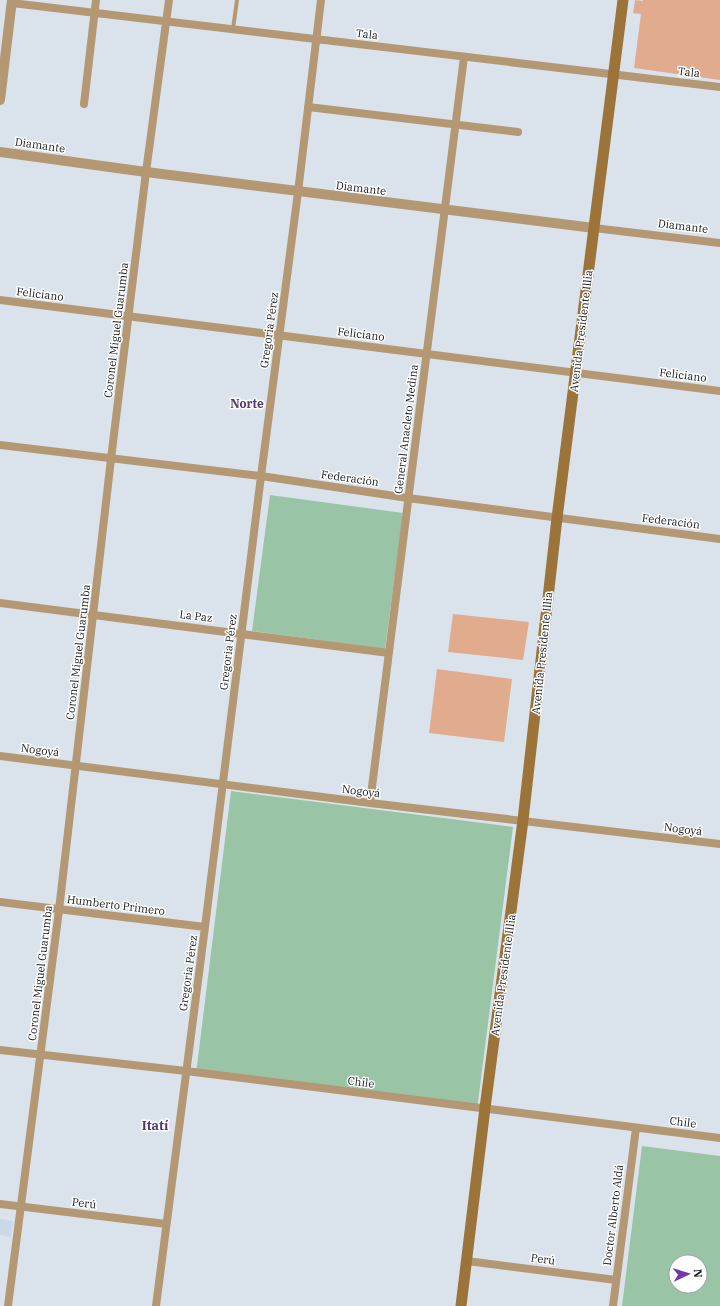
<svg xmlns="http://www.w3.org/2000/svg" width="720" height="1306" font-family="'IBM Plex Serif',serif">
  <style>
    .built { fill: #cad9e8 }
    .green { fill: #99c5a6; fill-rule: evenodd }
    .building { fill: #e1ab8e }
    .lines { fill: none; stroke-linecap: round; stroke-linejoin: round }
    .service { stroke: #b49873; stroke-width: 4 }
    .minor { stroke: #b49873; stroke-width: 8 }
    .tertiary { stroke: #b49873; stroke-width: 10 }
    .secondary { stroke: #9c7338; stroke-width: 11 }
    .labels { text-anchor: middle; stroke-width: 3; stroke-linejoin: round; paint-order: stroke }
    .street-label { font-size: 11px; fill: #15181b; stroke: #fff }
    .neighbourhood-label { font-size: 12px; font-weight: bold; fill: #523874; stroke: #fff }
    .quarter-label { font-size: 13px; font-weight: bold; fill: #523874; stroke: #fff }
  </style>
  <rect width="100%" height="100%" fill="#dae3ec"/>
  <!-- built -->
  <path class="built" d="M0 1219 13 1221 11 1237 0 1235Z"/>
  <!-- green -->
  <path class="green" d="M270 495 403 513 385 649 252 631Z
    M231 791 513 827 477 1110 196 1074Z
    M642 1146 720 1156V1306H622ZM676 1262H700V1286H676Z"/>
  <!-- building -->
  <path class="building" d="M635 0 643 1V0H720V80L634 68 641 14 633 13Z
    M453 614 529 622 523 660 448 652Z
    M437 669 512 679 504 742 429 733Z"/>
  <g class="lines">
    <!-- service -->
    <path class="service" d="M233 29 237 0"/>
    <!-- minor -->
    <path class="minor" d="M12 3 720 87
      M84 104 96 0
      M308 107 518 132
      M594 228 720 243
      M0 300 720 391
      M0 445 261 476 408 498 720 539
      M0 603 389 653
      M0 756 370 803 720 844
      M370 803 464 57
      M0 902 205 927
      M0 1050 186 1071 720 1138
      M0 1204 166 1224
      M467 1261 616 1280
      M8 1306 59 910 111 459 146 172 169 0
      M156 1306 205 927 261 476 298 192 321 0
      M613 1306 636 1128"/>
    <!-- tertiary -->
    <path class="tertiary" d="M0 100 12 0
      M0 152 146 172 594 228"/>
    <!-- secondary -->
    <path class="secondary" d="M461 1306 485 1108 523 820 557 518 623 0"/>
  </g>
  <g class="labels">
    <!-- street labels -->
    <g class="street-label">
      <text transform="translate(367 34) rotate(7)" y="4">Tala</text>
      <text transform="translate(689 72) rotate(7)" y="4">Tala</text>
      <text transform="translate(40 145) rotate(8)" y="4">Diamante</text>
      <text transform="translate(361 188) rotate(7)" y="4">Diamante</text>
      <text transform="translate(683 226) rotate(7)" y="4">Diamante</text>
      <text transform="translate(40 294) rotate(7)" y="4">Feliciano</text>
      <text transform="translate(116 330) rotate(-83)" y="4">Coronel Miguel Guarumba</text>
      <text transform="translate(269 330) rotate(-82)" y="4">Gregoria Pérez</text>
      <text transform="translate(581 331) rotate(-83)" y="4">Avenida Presidente Illia</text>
      <text transform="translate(361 334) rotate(7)" y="4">Feliciano</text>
      <text transform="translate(683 375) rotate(7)" y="4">Feliciano</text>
      <text transform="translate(406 429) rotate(-83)" y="4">General Anacleto Medina</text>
      <text transform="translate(350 478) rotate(8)" y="4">Federación</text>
      <text transform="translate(671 521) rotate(7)" y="4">Federación</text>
      <text transform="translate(196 616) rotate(7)" y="4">La Paz</text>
      <text transform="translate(78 652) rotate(-83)" y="4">Coronel Miguel Guarumba</text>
      <text transform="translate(228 652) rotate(-83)" y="4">Gregoria Pérez</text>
      <text transform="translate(542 653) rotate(-84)" y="4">Avenida Presidente Illia</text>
      <text transform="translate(40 750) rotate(7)" y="4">Nogoyá</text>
      <text transform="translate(361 791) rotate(7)" y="4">Nogoyá</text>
      <text transform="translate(683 829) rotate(7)" y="4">Nogoyá</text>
      <text transform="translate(116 905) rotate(7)" y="4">Humberto Primero</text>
      <text transform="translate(40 973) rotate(-83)" y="4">Coronel Miguel Guarumba</text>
      <text transform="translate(188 973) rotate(-82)" y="4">Gregoria Pérez</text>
      <text transform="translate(503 975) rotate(-82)" y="4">Avenida Presidente Illia</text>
      <text transform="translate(361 1082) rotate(7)" y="4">Chile</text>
      <text transform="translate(683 1122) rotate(7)" y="4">Chile</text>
      <text transform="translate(84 1203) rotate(7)" y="4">Perú</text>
      <text transform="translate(613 1215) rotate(-83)" y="4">Doctor Alberto Aldá</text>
      <text transform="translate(543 1259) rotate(8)" y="4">Perú</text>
    </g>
    <!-- neighbourhood labels -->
    <g class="neighbourhood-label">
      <text x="247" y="408">Norte</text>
    </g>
    <!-- quarter labels -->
    <g class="quarter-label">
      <text x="155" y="1130">Itatí</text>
    </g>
  </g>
  <!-- north arrow -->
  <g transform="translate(688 1274) rotate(86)"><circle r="19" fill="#ffffff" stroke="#a1a3a4"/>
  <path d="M0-3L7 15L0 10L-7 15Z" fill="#7239af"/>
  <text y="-6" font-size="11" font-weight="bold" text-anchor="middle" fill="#15181b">N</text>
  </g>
</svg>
